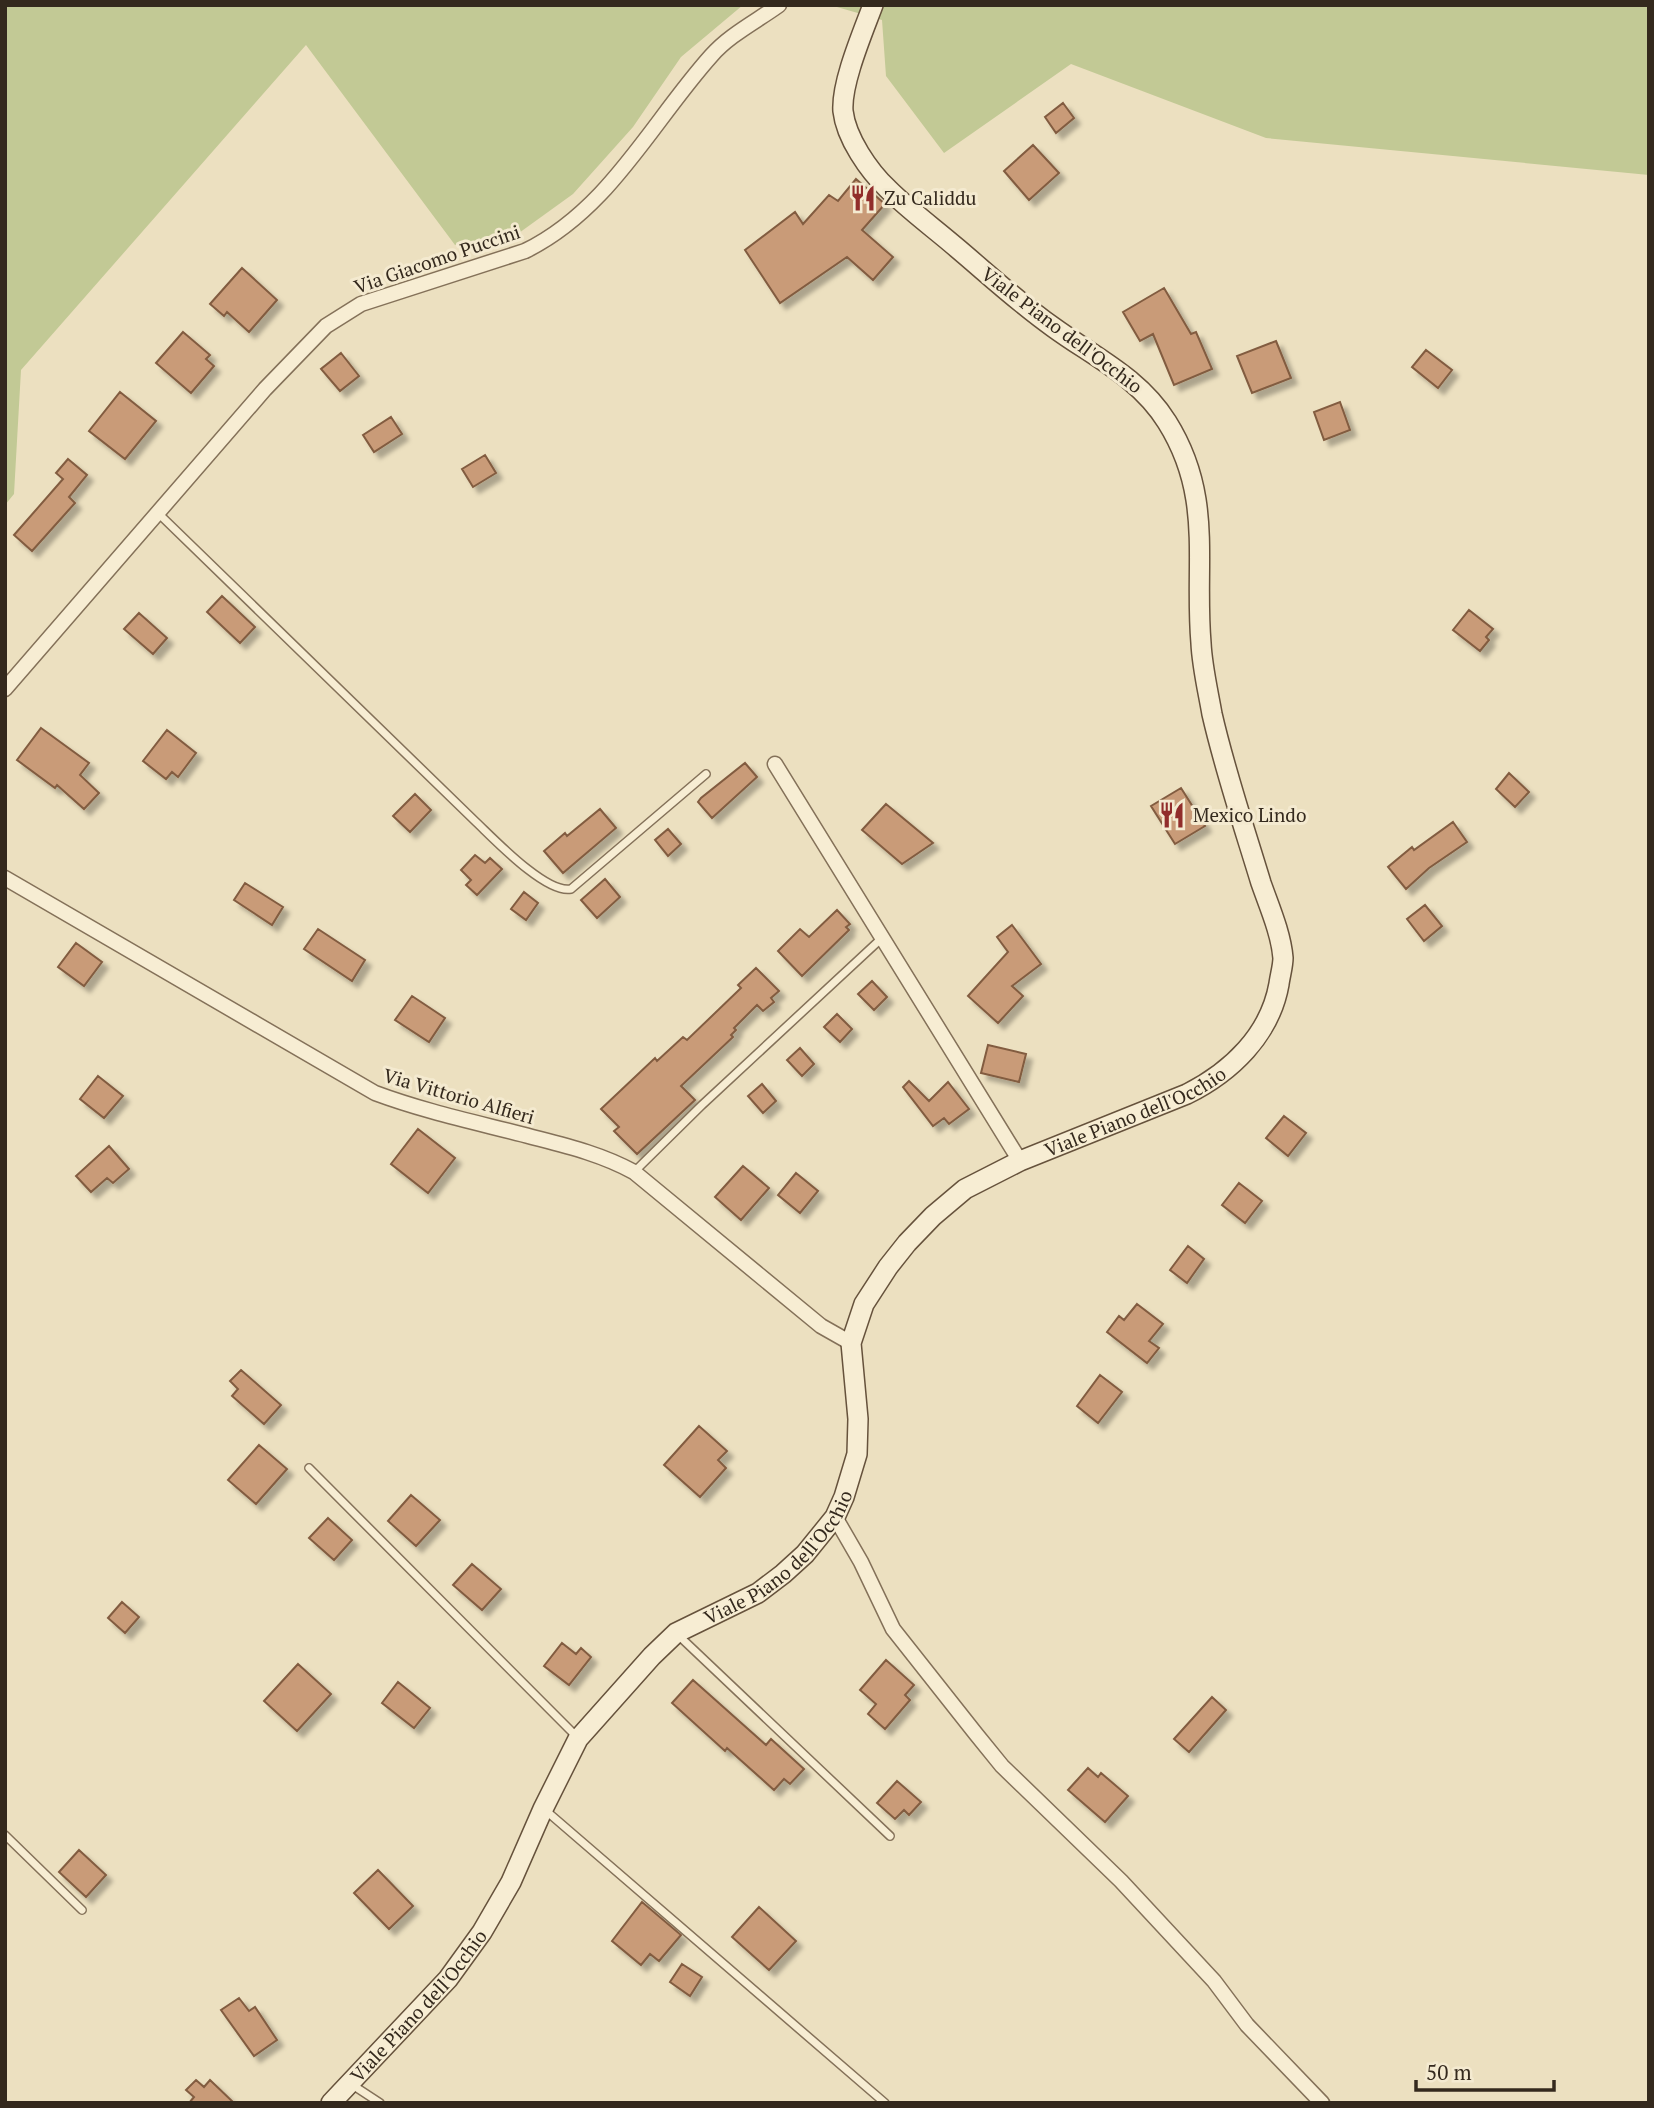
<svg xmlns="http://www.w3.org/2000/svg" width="1654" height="2108" font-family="'PT Serif',serif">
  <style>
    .green { fill: #c2c995 }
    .building { fill: #c99b78; stroke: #825c40; stroke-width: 2; filter: url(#shadow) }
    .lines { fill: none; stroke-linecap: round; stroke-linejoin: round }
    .service-casing { stroke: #847159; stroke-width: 10 }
    .minor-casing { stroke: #847159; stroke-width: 17 }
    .secondary-casing { stroke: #66523c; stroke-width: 22 }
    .service { stroke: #f7edd3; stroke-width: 7 }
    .minor { stroke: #f7edd3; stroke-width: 14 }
    .secondary { stroke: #f7edd3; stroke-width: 19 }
    .labels { text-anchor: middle; stroke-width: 6; stroke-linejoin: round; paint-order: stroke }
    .poi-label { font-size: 19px; fill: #34291d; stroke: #f4ead0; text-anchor: start }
    .street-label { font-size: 19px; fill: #34291d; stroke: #f4ead0 }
  </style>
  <defs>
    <filter id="shadow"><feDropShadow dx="6" dy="6" stdDeviation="2" flood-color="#0004"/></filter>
  </defs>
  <rect width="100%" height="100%" fill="#ece0c0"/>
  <!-- green -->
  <path class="green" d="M5 5H743L681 57 633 127 573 194 512 238 455 245 306 45 21 370 14 494 5 505Z
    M830 5H1649V175L1266 138 1071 64 944 153 886 76 882 20Z"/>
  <!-- building -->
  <path class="building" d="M1063 103 1074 118 1056 133 1045 117Z
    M1033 145 1059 173 1029 200 1004 171Z
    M856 179 885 204 862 230 893 257 873 280 847 257 780 303 745 250 795 212 803 224 829 195 838 201Z
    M242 268 277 300 249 332 227 312 224 316 210 304Z
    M1164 288 1191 334 1196 332 1212 369 1174 385 1153 334 1140 341 1123 312Z
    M183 332 210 355 206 359 214 366 191 393 156 363Z
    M1276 341 1291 378 1252 393 1237 356Z
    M1426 350 1452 370 1438 388 1412 367Z
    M341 353 359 376 340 391 321 369Z
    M120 392 156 421 125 459 89 431Z
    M1340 402 1350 430 1324 440 1314 412Z
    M391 417 402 434 374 452 363 435Z
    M485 455 496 473 473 487 462 469Z
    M68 459 87 475 69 497 75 503 32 551 14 535 63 479 56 473Z
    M222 596 255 627 240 643 207 612Z
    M1469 610 1493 629 1486 637 1489 640 1480 651 1453 630Z
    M139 613 167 638 153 654 124 629Z
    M41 728 89 763 80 775 99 793 84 809 57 785 55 788 17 760Z
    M167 730 196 753 178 777 172 772 166 779 143 761Z
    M745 763 757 777 712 818 698 802 701 798Z
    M1509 773 1529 792 1515 807 1496 789Z
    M1181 788 1205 826 1175 844 1151 806Z
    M415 794 431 810 410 832 393 816Z
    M886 804 933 843 902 864 862 830Z
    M600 809 616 828 563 873 544 851 565 833 567 836Z
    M1453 822 1467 842 1429 868 1406 889 1388 867 1412 847 1414 850Z
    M668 829 681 844 668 856 655 840Z
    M475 855 485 863 490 858 502 869 477 895 466 885 471 880 461 870Z
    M605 879 620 897 597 918 581 900Z
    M245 883 283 907 272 925 234 900Z
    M524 892 538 903 526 920 511 909Z
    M1425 905 1442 926 1424 941 1407 919Z
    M837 910 850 924 846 927 849 930 802 976 778 951 800 929 809 937Z
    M1012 925 1041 964 1012 986 1023 996 998 1023 968 996 1008 952 997 937Z
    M318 929 365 960 352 981 304 949Z
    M76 943 102 962 84 986 58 967Z
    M756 968 779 991 771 998 774 1002 763 1011 757 1005 734 1028 736 1030 731 1035 733 1037 681 1086 695 1100 637 1154 614 1131 619 1127 601 1109 655 1058 657 1061 683 1037 687 1040 741 988 738 985Z
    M872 981 887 997 874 1010 858 994Z
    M412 996 445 1018 429 1042 395 1020Z
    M837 1014 852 1029 840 1042 824 1027Z
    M988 1045 1026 1054 1019 1082 981 1073Z
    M800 1048 814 1064 802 1076 787 1060Z
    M98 1076 123 1096 104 1118 80 1099Z
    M909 1081 929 1101 948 1082 969 1109 949 1124 944 1118 933 1126 903 1087Z
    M762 1084 776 1101 763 1113 748 1096Z
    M1284 1116 1306 1133 1288 1156 1266 1138Z
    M418 1129 455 1158 428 1193 391 1164Z
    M109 1146 129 1169 113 1183 107 1178 91 1192 76 1176Z
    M743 1166 769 1188 741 1220 715 1197Z
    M796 1173 818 1191 800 1213 778 1195Z
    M1239 1183 1262 1201 1245 1223 1222 1205Z
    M1188 1246 1204 1259 1187 1283 1170 1270Z
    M1137 1304 1163 1324 1149 1341 1159 1348 1147 1363 1107 1332 1119 1316 1124 1320Z
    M241 1370 281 1405 264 1424 232 1396 238 1389 230 1381Z
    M1100 1375 1122 1392 1098 1423 1077 1406Z
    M699 1426 727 1451 718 1460 726 1468 700 1497 664 1465Z
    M259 1445 287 1469 256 1504 228 1480Z
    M411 1495 440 1520 416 1546 388 1521Z
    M328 1518 352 1540 334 1560 309 1538Z
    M472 1564 501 1589 482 1610 453 1585Z
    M122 1602 139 1617 125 1633 108 1618Z
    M562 1643 576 1654 581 1648 591 1657 569 1685 544 1666Z
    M886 1660 914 1685 905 1695 910 1700 885 1729 868 1714 876 1704 860 1690Z
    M298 1664 331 1694 297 1731 264 1701Z
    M693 1680 766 1745 771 1739 804 1769 790 1784 784 1779 774 1790 727 1748 725 1751 672 1703Z
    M398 1682 430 1708 414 1728 382 1703Z
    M1212 1697 1226 1710 1189 1752 1174 1739Z
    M1088 1768 1098 1777 1101 1773 1128 1796 1105 1822 1068 1790Z
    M897 1781 921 1802 909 1815 904 1810 895 1819 877 1803Z
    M79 1850 106 1875 86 1897 59 1872Z
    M378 1870 413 1906 389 1929 354 1893Z
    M642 1902 681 1935 659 1961 650 1954 641 1965 612 1941Z
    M759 1907 796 1941 769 1970 732 1937Z
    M682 1964 702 1977 690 1996 670 1982Z
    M239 1998 249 2011 255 2007 277 2040 254 2056 221 2010Z
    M196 2080 204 2087 210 2080 234 2103H189L194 2097 186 2090Z"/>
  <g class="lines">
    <!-- service casing -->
    <g class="service-casing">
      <path id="service" d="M158 513 476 822C494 839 546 894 571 889L706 774
        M634 1172 702 1105 883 937
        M309 1468 578 1738
        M677 1634 890 1836
        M544 1809 885 2103
        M5 1835 82 1910
        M351 2084 380 2103"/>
    </g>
    <!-- minor casing -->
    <g class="minor-casing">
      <path id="minor" d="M5 689 265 389 326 326 361 304 525 251C609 210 651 123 711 56 729 35 757 21 779 5
        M775 764 1020 1161
        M5 878 375 1093C426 1112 479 1123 532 1137 567 1146 601 1154 634 1172L821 1326 851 1343
        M835 1517 861 1562 893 1629 976 1734 1002 1766 1121 1881 1214 1981 1247 2025 1322 2103"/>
    </g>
    <!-- secondary casing -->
    <g class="secondary-casing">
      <g id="secondary">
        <path id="s1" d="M331 2103 448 1979 482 1932 511 1882 543 1809 578 1739 652 1656 676 1633 758 1593 783 1574 805 1554 835 1517 844 1497 857 1454 858 1419 851 1343 864 1304 888 1267 907 1243 933 1216 965 1189 1020 1161 1187 1094C1231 1072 1270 1035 1279 984 1280 976 1283 966 1283 958 1281 933 1269 906 1261 883 1244 827 1225 771 1212 714 1208 691 1202 666 1201 643 1194 562 1214 497 1167 422 1139 377 1094 357 1053 327 1019 303 989 275 957 248 935 229 909 210 888 189 869 171 846 138 843 111 841 83 863 32 873 5"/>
      </g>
    </g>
    <!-- service -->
    <use href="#service" class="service"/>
    <!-- minor -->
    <use href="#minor" class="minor"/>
    <!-- secondary -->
    <use href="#secondary" class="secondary"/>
  </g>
  <!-- icons -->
  <defs>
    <g id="restaurant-bare" transform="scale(2.1)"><path d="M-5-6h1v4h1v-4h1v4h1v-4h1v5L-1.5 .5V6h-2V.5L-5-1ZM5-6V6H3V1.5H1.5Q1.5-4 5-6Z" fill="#912d2b" stroke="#f4ead0" stroke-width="2.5" paint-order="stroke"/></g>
  </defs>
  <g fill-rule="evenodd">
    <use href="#restaurant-bare" x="863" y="198"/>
    <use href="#restaurant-bare" x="1172" y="815"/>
  </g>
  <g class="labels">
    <!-- poi labels -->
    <g class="poi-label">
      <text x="884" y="205">Zu Caliddu</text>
      <text x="1193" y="822">Mexico Lindo</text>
    </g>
    <!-- street labels -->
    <g class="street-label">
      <text transform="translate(437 259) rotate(-19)" y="7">Via Giacomo Puccini</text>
      <text transform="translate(1062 330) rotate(37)" y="7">Viale Piano dell'Occhio</text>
      <text transform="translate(459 1096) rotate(16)" y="7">Via Vittorio Alfieri</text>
      <text dy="7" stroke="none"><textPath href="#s1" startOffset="1349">Viale Piano dell'Occhio</textPath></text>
      <text dy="7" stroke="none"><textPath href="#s1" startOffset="719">Viale Piano dell'Occhio</textPath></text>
      <text dy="7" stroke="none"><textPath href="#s1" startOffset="131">Viale Piano dell'Occhio</textPath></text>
    </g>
  </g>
  <!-- border -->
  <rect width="1654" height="2108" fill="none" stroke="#34291d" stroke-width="14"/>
  <!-- scale -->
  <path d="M1416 2080v10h138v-10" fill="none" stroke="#34291d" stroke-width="3.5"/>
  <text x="1426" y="2080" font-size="21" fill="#34291d" stroke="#f4ead0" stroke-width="5" paint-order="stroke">50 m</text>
</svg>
